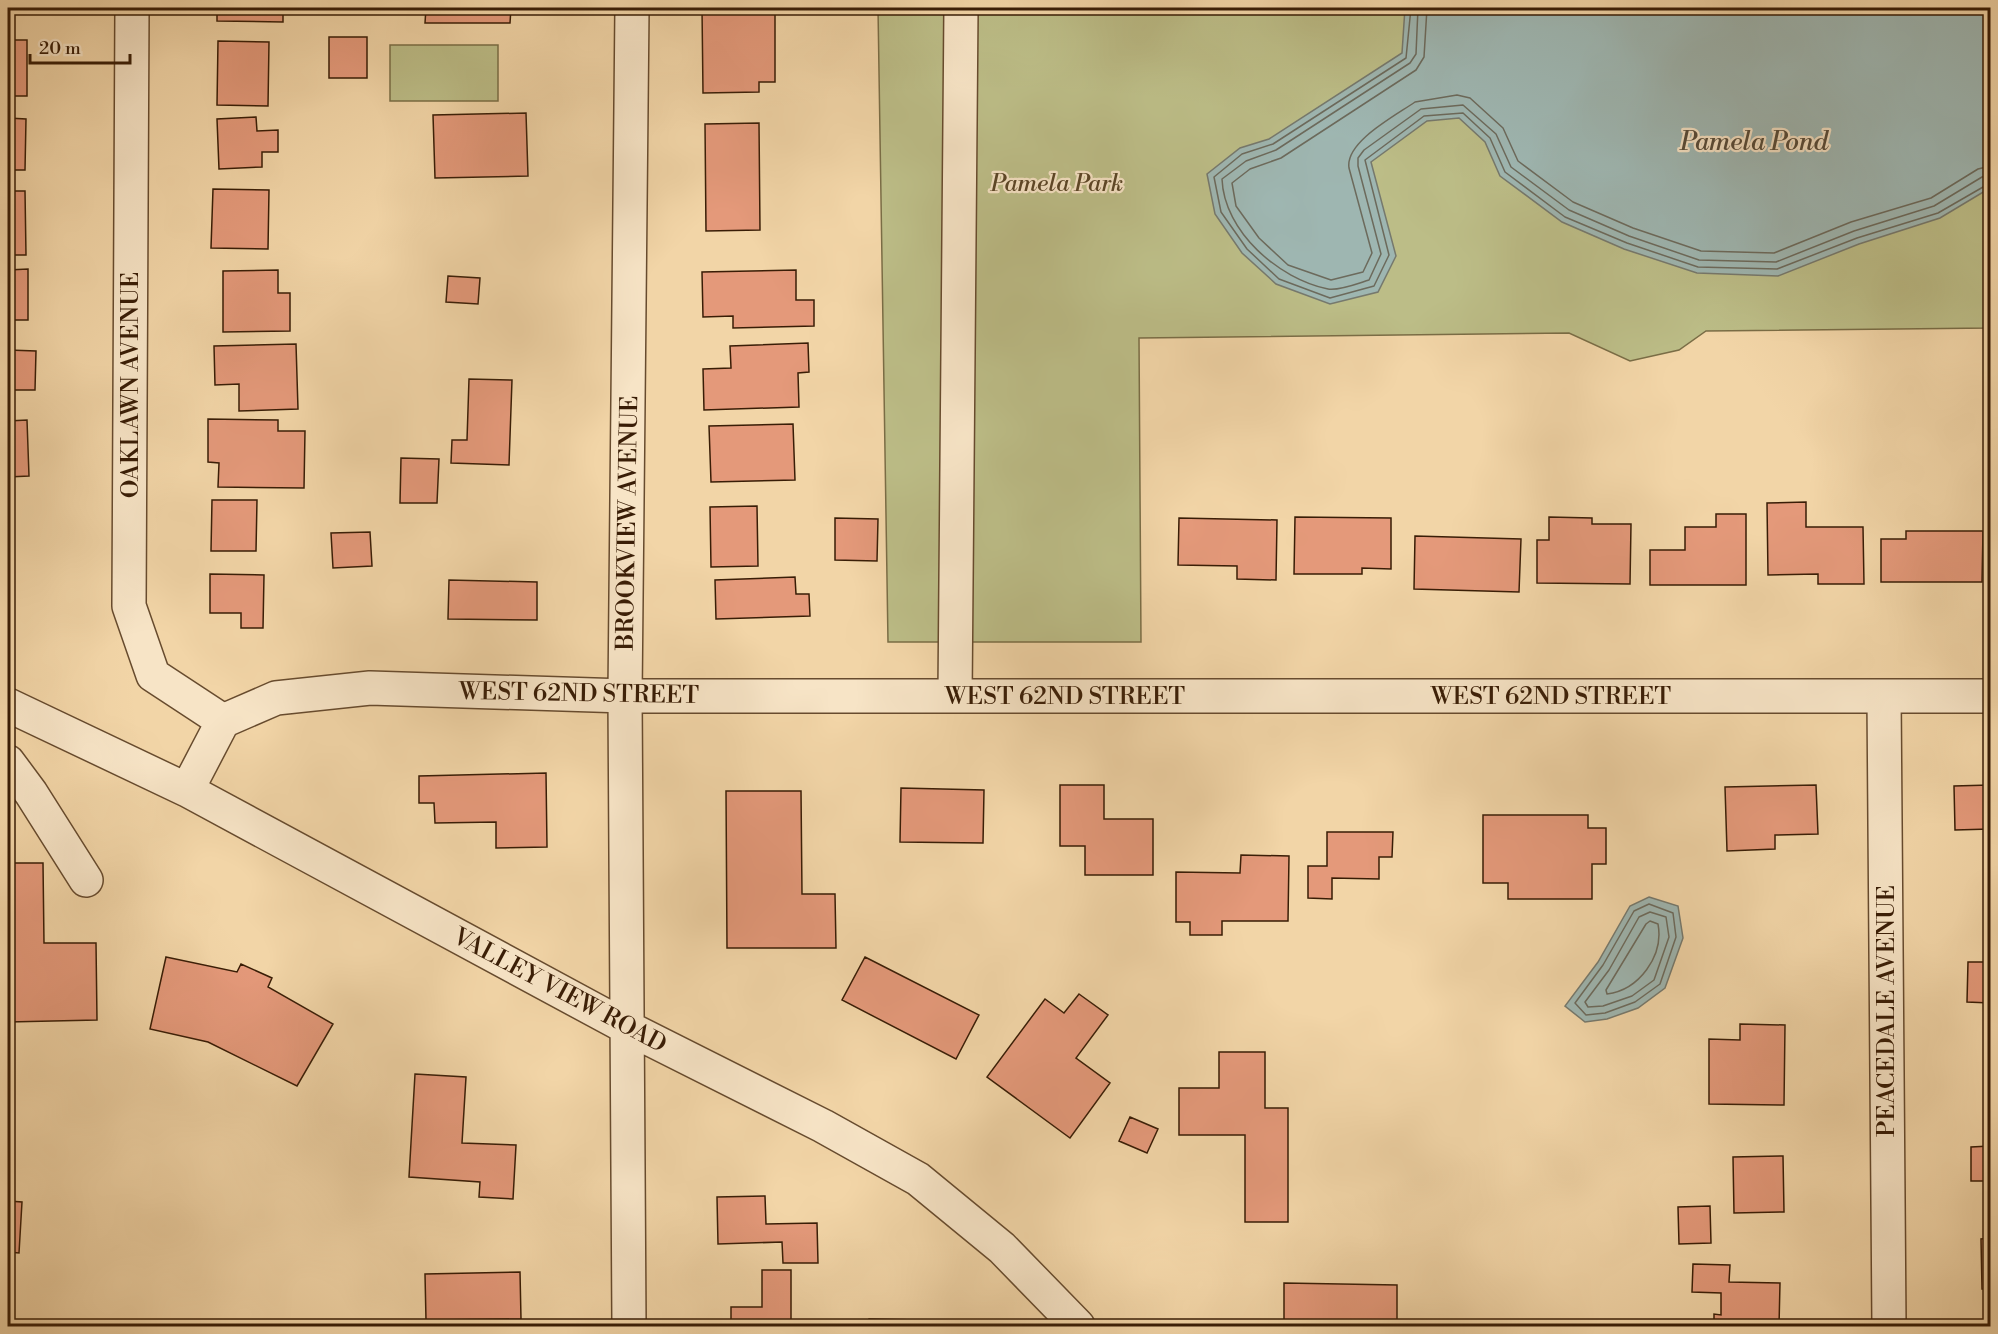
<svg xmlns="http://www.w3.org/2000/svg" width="1998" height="1334" font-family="'Libre Bodoni',serif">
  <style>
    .green { fill: #bcbd87; stroke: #7a6d46; stroke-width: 1.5 }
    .water { fill: #9eb6b1; stroke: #76796d; stroke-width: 1.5 }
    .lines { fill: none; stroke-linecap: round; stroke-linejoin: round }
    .shore { stroke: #6c6a5c; stroke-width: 1.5 }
    .building { fill: #e4997a; stroke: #391d06; stroke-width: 1.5 }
    .minor-casing { stroke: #674b2e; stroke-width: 36 }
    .minor { stroke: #f7e4c6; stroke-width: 33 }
    .labels { text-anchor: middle; stroke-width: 4.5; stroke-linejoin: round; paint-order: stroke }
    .park-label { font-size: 24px; font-style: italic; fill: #5a4526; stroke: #f7e4c6 }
    .street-label { font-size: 24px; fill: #391d06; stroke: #f7e4c6 }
    .water-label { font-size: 26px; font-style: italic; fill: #574b39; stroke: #f7e4c6 }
  </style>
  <rect width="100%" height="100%" fill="#f2d5a7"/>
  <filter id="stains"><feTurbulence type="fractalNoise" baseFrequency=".00333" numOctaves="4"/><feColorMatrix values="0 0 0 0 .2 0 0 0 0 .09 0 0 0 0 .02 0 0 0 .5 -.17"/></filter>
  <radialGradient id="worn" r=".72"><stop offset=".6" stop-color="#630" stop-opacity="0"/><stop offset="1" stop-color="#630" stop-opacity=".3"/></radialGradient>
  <!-- green -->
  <path class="green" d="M878 8H1990V328L1706 331 1679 350 1630 361 1569 333 1139 338 1141 642H888Z
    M390 45H498V101H390Z"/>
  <!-- water -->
  <path class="water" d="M1405 8H1990V188L1940 218 1859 244 1778 276 1697 273 1624 249 1562 222 1500 176 1485 142 1459 118 1427 121 1371 162 1396 256 1378 292 1330 304 1276 284 1242 253 1215 214 1207 174 1240 148 1269 139 1402 53Z
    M1649 897 1678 906 1683 938 1665 988 1638 1008 1607 1019 1585 1022 1565 1006 1598 962 1630 906Z"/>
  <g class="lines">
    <!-- shore -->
    <path class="shore" d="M1411 8 1406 58 1273 144 1242 154 1214 177 1221 212 1247 249 1279 279 1330 298 1374 286 1389 255 1365 160 1424 116 1463 113 1490 138 1505 172 1565 217 1627 243 1698 267 1777 269 1857 238 1938 213 1990 183
      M1418 8 1416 54 1410 63 1276 150 1246 161 1222 179C1224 232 1279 279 1328 289 1339 291 1359 283 1369 280L1381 254 1358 166V158L1364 150 1421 109 1463 105 1496 134 1511 167 1569 210 1629 236 1699 260 1776 262 1854 231 1934 206 1982 177 1990 175
      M1427 8 1424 57 1416 70 1281 158 1250 169 1232 183 1236 206 1259 238 1288 265 1331 280 1363 272 1372 253 1349 168C1345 142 1395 116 1415 102L1457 95 1470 98 1503 128 1518 161 1573 202 1633 228 1701 251 1774 253 1851 222 1931 198 1978 169 1990 166
      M1649 904 1673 913 1676 937 1660 984 1635 1002 1605 1013 1586 1015 1575 1003 1603 965 1634 911Z
      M1650 912 1666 917 1669 937 1654 980 1632 996 1603 1006 1588 1007 1585 1002 1609 970 1639 917Z
      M1650 921 1658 924C1664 956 1639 990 1607 994L1606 990 1646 924Z"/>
  </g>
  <!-- building -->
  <path class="building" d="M8 8H13V22H8Z
    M217 8H283V22L217 21Z
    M426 8H511L510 23H425Z
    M702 8H775V82H759V92L703 93Z
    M329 37H367V78H329Z
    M8 40H27V96H8Z
    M218 41 269 42 268 106 217 105Z
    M526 113 528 176 435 178 433 115Z
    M256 117 257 131 278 130V152H262V167L219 169 217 119Z
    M8 118 26 119 25 170H8Z
    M759 123 760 230 706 231 705 124Z
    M213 189 269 190 268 249 211 248Z
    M8 191H25L26 255H8Z
    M28 269V320H8V270Z
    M278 270V293H290V331L223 332V271Z
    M796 270V300H814V326L733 328V316L703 317 702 272Z
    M448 276 480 278 478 304 446 302Z
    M808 343 809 372 798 373 799 407 704 410 703 369 731 368 730 346Z
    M296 344 298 409 239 411V384L215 385 214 346Z
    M8 350 36 351 35 390H8Z
    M469 379 512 380 509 465 451 463 452 440H467Z
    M208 419 278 420V431H305L304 488 218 487 219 463 208 462Z
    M27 420 29 476 8 477V421Z
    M793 424 795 480 711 482 709 426Z
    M401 458 439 459 437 503H400Z
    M212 500H257L256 551H211Z
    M1806 502V527H1863L1864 584H1818V574L1768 575 1767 503Z
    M757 506 758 566 711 567 710 507Z
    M1716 514H1746V585H1650V550H1685V527H1716Z
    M1295 517 1391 518V569L1362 568V574H1294Z
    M1549 517 1592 518V524H1631L1630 584 1537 583V540H1549Z
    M835 518 878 519 877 561 835 560Z
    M1179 518 1277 520 1276 580 1237 579V566L1178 565Z
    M1906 531H1983L1982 582H1881V539H1906Z
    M370 532 372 566 333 568 331 533Z
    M1415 536 1521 539 1519 592 1414 589Z
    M210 574 264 575 263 628H241V613H210Z
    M795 577 796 594H809L810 616 716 619 715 580Z
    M449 580 537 582V620L448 619Z
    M546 773 547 847 496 848V822L435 823 434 803H419V776Z
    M1060 785H1104V819H1153V875H1085V846H1060Z
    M1816 785 1818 834 1775 835V849L1727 851 1725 787Z
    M1990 785V829L1955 830 1954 786Z
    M901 788 984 790 983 843 900 842Z
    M726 791H801L802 894H835L836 948H727Z
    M1483 815H1588V828H1606V864H1592V899H1508V883H1483Z
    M1327 832H1393L1392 857H1379V879L1332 878V899L1308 898V866H1327Z
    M1241 855 1289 856 1288 921H1222V935H1190V922H1176V872L1240 873Z
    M8 863H43L44 943H96L97 1020 8 1022Z
    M166 957 237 972 241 964 272 978 268 987 333 1024 297 1086 208 1042 150 1029Z
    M865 957 979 1015 956 1059 842 1000Z
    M1968 962H1990V1003L1967 1002Z
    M1079 994 1108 1015 1076 1058 1110 1083 1070 1138 987 1077 1045 999 1064 1013Z
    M1740 1024 1785 1025 1784 1105 1709 1104V1039L1740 1040Z
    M1219 1052H1265V1108H1288V1222H1245V1135H1179V1088H1219Z
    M415 1074 466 1077 462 1143 516 1145 513 1199 479 1197 480 1182 409 1177Z
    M1130 1117 1158 1129 1147 1153 1119 1141Z
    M1990 1146V1181H1971V1147Z
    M1783 1156 1784 1212 1734 1213 1733 1157Z
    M765 1196 766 1224 817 1223 818 1263H783L782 1242 718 1244 717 1197Z
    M8 1201 22 1202 19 1253 8 1252Z
    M1710 1206 1711 1243 1679 1244 1678 1207Z
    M1990 1238V1289H1982L1981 1239Z
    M1693 1264 1730 1265 1729 1282 1780 1283 1779 1326H1714V1314L1721 1315V1293L1692 1292Z
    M762 1270H791V1326H731V1307H762Z
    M520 1272 521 1319 426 1320 425 1274Z
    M1284 1283 1397 1285V1326H1284Z
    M869 1319 920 1320V1326H868Z"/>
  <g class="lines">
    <!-- minor casing -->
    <g class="minor-casing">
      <path id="minor" d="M132 8 129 606 153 675 223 721
        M955 696 961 8
        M1884 696 1889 1326
        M8 705 187 790 628 1028 823 1126 918 1179 1002 1248 1078 1326
        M8 762 31 793 86 880
        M187 790 223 721 276 698 370 688 625 696H1990
        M629 1326 625 696 632 8"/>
    </g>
    <!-- minor -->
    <use href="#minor" class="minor"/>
  </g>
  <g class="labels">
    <!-- park labels -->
    <g class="park-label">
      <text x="1057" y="191">Pamela Park</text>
    </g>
    <!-- street labels -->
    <g class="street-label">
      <text transform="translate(130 385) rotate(-90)" y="8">OAKLAWN AVENUE</text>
      <text transform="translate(627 523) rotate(-89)" y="8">BROOKVIEW AVENUE</text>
      <text transform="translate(579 693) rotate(1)" y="8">WEST 62ND STREET</text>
      <text x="1065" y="704">WEST 62ND STREET</text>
      <text x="1551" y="704">WEST 62ND STREET</text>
      <text transform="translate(560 990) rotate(28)" y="8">VALLEY VIEW ROAD</text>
      <text transform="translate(1886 1011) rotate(-90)" y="8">PEACEDALE AVENUE</text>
    </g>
    <!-- water labels -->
    <g class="water-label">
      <text x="1754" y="150">Pamela Pond</text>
    </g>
  </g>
  <!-- margin -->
  <rect width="1998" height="1334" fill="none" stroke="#f2d5a7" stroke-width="30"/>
  <rect x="9" y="9" width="1980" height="1316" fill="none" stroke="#391d06" stroke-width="3"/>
  <rect x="15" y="15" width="1968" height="1304" fill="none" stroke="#391d06" stroke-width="1.5"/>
  <!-- scale -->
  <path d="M30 54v9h100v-9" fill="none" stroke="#391d06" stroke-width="3"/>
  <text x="39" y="54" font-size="18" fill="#391d06" stroke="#f7e4c6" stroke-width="4.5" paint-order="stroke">20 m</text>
  <rect width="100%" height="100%" filter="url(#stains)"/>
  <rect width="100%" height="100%" fill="url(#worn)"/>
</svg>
